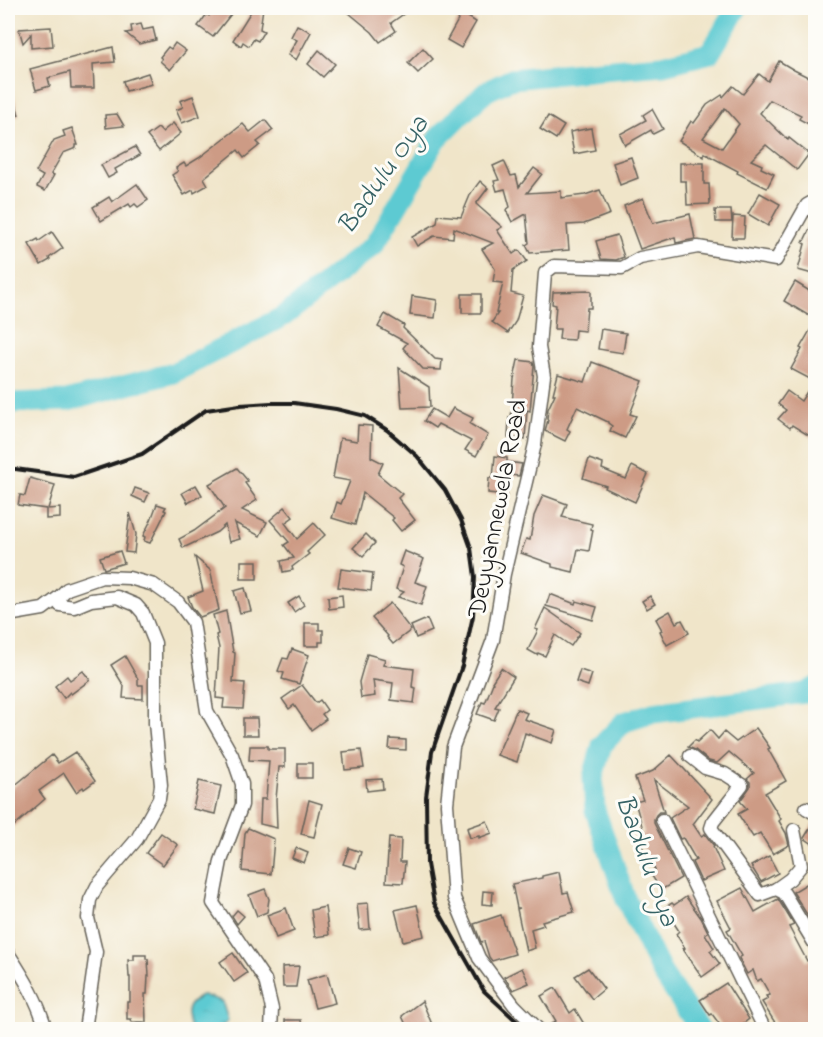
<svg xmlns="http://www.w3.org/2000/svg" width="823" height="1037" viewBox="0 0 823 1037" font-family="'Indie Flower',sans-serif">
<style>
.water{fill:url(#water-ripples);stroke:#3c7377;stroke-width:1.5}
.lines{fill:none;stroke-linecap:round;stroke-linejoin:round}
.river{stroke:#5dcad2;stroke-width:21}
.building{fill:#cd9b85;fill-rule:evenodd}
.minor-casing{stroke:#666259;stroke-width:15}
.minor{stroke:#fff;stroke-width:12}
.rail{stroke:#1c1c1c;stroke-width:4}
.labels{text-anchor:middle;stroke-width:6;stroke-linejoin:round;paint-order:stroke}
.street-label{font-size:26px;fill:#1c1c1c;stroke:#fdfcf7}
.water-label{font-size:27px;font-style:italic;fill:#366265;stroke:#fdfcf7}
</style>
<defs>
<pattern id="water-ripples" width="26" height="14" patternUnits="userSpaceOnUse" patternTransform="scale(1.5)"><rect width="26" height="14" fill="#5dcad2"/><path d="M2 4q2-2 4 0t4 0M15 11q2-2 4 0t4 0" fill="none" stroke="#50adb4"/></pattern>
</defs>
<rect width="100%" height="100%" fill="#fdfcf7"/>
<filter id="ink" filterUnits="userSpaceOnUse"><feTurbulence type="fractalNoise" baseFrequency=".0167" numOctaves="2"/><feDisplacementMap in="SourceGraphic" scale="12" xChannelSelector="R" yChannelSelector="G"/><feConvolveMatrix kernelMatrix="1 2 1 2 8 2 1 2 1" color-interpolation-filters="sRGB"/></filter>
<filter id="wash" filterUnits="userSpaceOnUse"><feTurbulence type="fractalNoise" baseFrequency=".008" numOctaves="4" result="noise"/><feDisplacementMap in="SourceGraphic" scale="24" xChannelSelector="R" yChannelSelector="G"/><feGaussianBlur stdDeviation="1.35" result="paint"/><feColorMatrix in="noise" values="0 0 0 0 0 0 0 0 0 0 0 0 0 0 0 0 0 1.4 0 .05"/><feComposite in="paint" operator="in"/></filter>
<g filter="url(#wash)">
<rect width="100%" height="100%" fill="#f0e5c9"/>
<!-- water -->
<path class="water" d="M202,995L222,1001L228,1020L220,1029L191,1030L190,1028C184,1010 186,1005 202,995Z"/>
<g class="lines">
<!-- river -->
<g class="river">
<path d="M8,403L67,401L173,373L284,316L374,245L437,139L469,107L487,91L512,79L589,71L663,65L710,53L737,8"/>
<path d="M700,1030L661,971L626,900L595,810L593,777L602,745L624,722L653,713L805,693L816,687"/>
</g>
</g>
<g id="blocks">
<!-- building -->
<g class="building">
<path d="M216,8H224L231,14L213,37L198,26L207,14L209,16Z"/>
<path d="M253,8H263L260,29L264,31L258,41L254,39L249,46L243,42L241,46L233,40Z"/>
<path d="M353,8H412L391,23L396,31L380,42L372,32L349,13Z"/>
<path d="M462,13L476,22L461,48L447,40Z"/>
<path d="M141,24L143,30L153,28L156,40L139,44L126,33L132,32L131,26Z"/>
<path d="M297,25L311,32L296,60L288,55L297,40L291,37Z"/>
<path d="M51,27L53,46L31,48V34L23,43L19,29Z"/>
<path d="M175,43L186,51L170,70L160,61L162,59L160,57L168,47L171,49Z"/>
<path d="M113,47L115,62L93,64L94,88H71L70,72L48,78L50,86L36,90L30,69Z"/>
<path d="M423,48L433,59L418,73L408,63Z"/>
<path d="M319,50L335,64L323,77L308,64Z"/>
<path d="M779,61L794,70L816,81V128L799,119L801,115L770,100L760,113L788,140L789,138L809,154L797,170L766,145L751,160L762,165L761,168L774,174L767,188L737,173L738,171L704,153V157L679,141L691,121L694,123L707,105L722,95L723,97L733,86L743,94L759,74L768,81ZM725,108L739,124L722,148L703,138Z"/>
<path d="M148,73L152,84L126,91L123,81Z"/>
<path d="M8,83H10L19,115L8,119Z"/>
<path d="M193,96L200,116L182,123L176,110L183,107L180,101Z"/>
<path d="M652,109L663,129L653,134L651,130L625,145L620,134L646,120L643,115Z"/>
<path d="M117,114L124,126L106,128L105,115Z"/>
<path d="M548,116L564,126L556,139L540,129Z"/>
<path d="M265,120L273,130L257,142L260,145L244,158L238,150L204,178L208,185L194,193L193,190L184,195L172,175L178,171L176,168L184,163L186,166L199,158L243,124L250,132Z"/>
<path d="M173,123L181,133L159,151L147,136L158,128L162,132Z"/>
<path d="M72,128L78,145H76V148L63,153L51,174L54,175L45,191L37,187L43,176L36,172L54,140L65,136L63,131Z"/>
<path d="M591,128L595,150L574,154L570,132Z"/>
<path d="M135,147L140,155L115,169L117,173L108,178L101,165Z"/>
<path d="M631,157L638,178L620,185L613,163Z"/>
<path d="M504,161L511,176L516,175L519,187L534,168L542,174L527,193L561,191V198L585,195L600,190L610,214L584,224L567,225L569,250L530,253L526,245L529,243L526,214L512,222L506,210L510,207L505,189L497,191L494,181L499,180L493,166Z"/>
<path d="M680,163H704V184H709L710,204L687,205L686,181H680Z"/>
<path d="M480,181L488,188L476,204L502,227L497,230L513,254L519,250L527,261L513,270L511,293L523,296L516,321L508,333L492,322L498,313H496L503,283L493,282L495,269L482,249L493,243L454,228L453,238L434,236L417,246L412,237L437,223L438,215L461,217L471,193Z"/>
<path d="M137,184L148,200L138,207L135,204L131,207L129,204L101,221L93,207L109,197L112,202Z"/>
<path d="M760,193L780,204L768,226L748,214Z"/>
<path d="M643,198L653,223L690,214L695,239L676,243L675,237L640,249L624,206Z"/>
<path d="M715,210H731L732,222H716Z"/>
<path d="M733,216L745,217L744,238H732Z"/>
<path d="M816,216V275L798,270L805,244L803,243Z"/>
<path d="M52,232L63,248L49,258L50,260L41,265L29,244L38,239L39,241Z"/>
<path d="M617,235L624,257L616,260L601,259L596,241Z"/>
<path d="M795,282L816,295V320L784,301Z"/>
<path d="M591,291V308H587L585,331L575,330L574,340L559,339L560,329H554L556,305L552,304L553,292Z"/>
<rect x="462" y="294" width="19" height="19"/>
<path d="M412,296L437,300L435,318L410,315Z"/>
<path d="M385,314L404,325L403,328L435,359L442,360L441,370L423,369L403,348L407,343L378,327Z"/>
<path d="M816,320V440L792,425L790,428L778,419L786,410L778,404L787,391L801,401L814,381L791,369L802,349L800,348Z"/>
<path d="M601,329L626,333L623,353L598,349Z"/>
<path d="M518,360L533,362L534,366L530,411L527,410L525,439L508,438L509,418L511,419L514,379Z"/>
<path d="M592,362L643,381L630,414L636,416L625,438L610,431L612,426L608,423V422L577,407L567,429L570,431L565,441L545,431L548,420L547,419L548,409L555,394H553L558,374L585,382Z"/>
<path d="M399,368L429,387L430,407L402,408Z"/>
<path d="M453,408L473,418L470,424L488,435L476,456L465,450L471,441L438,424L435,428L424,421L432,409L447,418Z"/>
<path d="M358,425L372,426L371,457L383,463L378,474L402,494L398,498L415,520L401,531L392,520L394,518L363,493L355,525L332,518L337,502L341,504L350,481L333,478L340,438L357,441Z"/>
<path d="M495,456L507,458V462L522,464L519,476L509,475L507,495L488,493L489,478H493Z"/>
<path d="M589,459L603,464L602,469L626,479L632,466L648,474L635,502L605,488L606,486L583,478Z"/>
<path d="M237,468L248,481L245,483L257,500L242,510L267,522L260,536L235,523L240,539L229,542L225,525L217,532L183,548L179,539L194,531L225,508L209,484Z"/>
<path d="M30,478L55,485L48,509L60,508V518L46,519V509L18,505L20,495L25,496Z"/>
<path d="M196,485L202,495L188,503L182,493Z"/>
<path d="M135,488L149,493L145,502L132,496Z"/>
<path d="M543,495L567,504L562,517L592,524L591,529L593,530L589,551L578,549L573,572L552,567V564L521,553L526,539L530,540L534,516Z"/>
<path d="M157,504L166,507L164,510L166,511L150,543L144,541L145,537L143,536L151,520Z"/>
<path d="M285,507L293,517L285,523L297,539L314,523L325,535L307,552L309,554L292,567L293,570L283,572L281,561L294,558L284,545L289,542L270,520Z"/>
<path d="M130,513L136,534L134,553L125,552Z"/>
<path d="M366,534L375,543L363,556L353,548Z"/>
<path d="M120,551L124,563L104,569L100,557Z"/>
<path d="M404,551L424,559L415,582L427,586L421,605L398,597L404,592L396,589L403,567L399,565Z"/>
<path d="M195,557L210,570L219,610L200,617L192,607L188,597L203,591Z"/>
<rect x="241" y="561" width="16" height="18"/>
<path d="M341,569L373,573L371,591L338,587Z"/>
<path d="M245,588L251,611L240,613L234,591Z"/>
<path d="M550,594L575,604L576,601L597,607L593,620L546,606Z"/>
<path d="M342,595L343,607L329,609L328,597Z"/>
<path d="M299,596L304,605L294,612L288,603Z"/>
<path d="M650,596L655,604L647,609L642,601Z"/>
<path d="M390,603L411,630L393,644L387,637L388,636L372,618Z"/>
<path d="M545,608L580,633L571,646L555,635L545,656L538,653L537,655L528,650L538,630L535,629Z"/>
<path d="M226,611L233,652L235,653L233,682L245,683L243,709L223,708L224,699L216,698L219,648L216,635L218,634L213,615Z"/>
<path d="M670,611L676,623L682,620L689,633L667,645L660,631L662,630L656,619Z"/>
<path d="M427,619L432,631L416,638L411,626Z"/>
<path d="M305,623H319V630H323V642H319V646H305Z"/>
<path d="M292,649L309,655L299,684L282,679L284,673L278,671L283,658L288,659Z"/>
<path d="M367,654L385,659L383,665L414,669L412,687L416,688L414,703L391,700L393,683L373,680L375,696L361,698L359,682Z"/>
<path d="M125,656L138,679V685H143V699L123,698L124,686L111,665Z"/>
<path d="M501,668L514,677L495,707L499,708L494,720L477,714L482,702L485,703L493,683L492,682Z"/>
<path d="M580,670L592,674L588,686L576,682Z"/>
<path d="M83,671L90,680L71,694L70,692L64,698L55,686L67,676L70,680Z"/>
<path d="M302,685L316,703L320,700L327,710L322,714L326,719L311,730L294,705L289,709L282,699Z"/>
<path d="M517,709L527,713L524,719L556,730L552,743L525,733L517,762L497,755Z"/>
<path d="M243,718H257L258,735H243Z"/>
<path d="M756,728L770,748L768,749L786,781L765,793L781,819L779,821L786,833L789,845L773,854L760,833L753,837L738,814L747,809L740,801L750,787V782L747,779L754,773L729,752L717,763L709,761L695,750L688,747L695,740L697,742L710,730L718,739L724,732L736,742Z"/>
<path d="M390,739L406,740V750L389,749Z"/>
<path d="M250,746H268V749H285V767H279L276,799L277,828L260,824L261,799H266L269,761L249,760Z"/>
<path d="M361,750L364,768L345,770L343,752Z"/>
<path d="M75,752L95,781L84,789L83,787L76,792L64,773L39,791L45,799L8,831V791L52,755L58,763Z"/>
<path d="M671,755L712,799L693,824L701,836L705,834L714,846L713,847L724,871L701,881L692,862L696,860L683,838L680,839L670,818L688,806L654,780L664,812H659L656,815L654,819V823L681,878L661,890L650,873L655,870L637,837L644,833L635,802L643,800L635,778L653,771Z"/>
<rect x="298" y="763" width="14" height="15"/>
<path d="M382,779L383,789L367,791L366,780Z"/>
<path d="M199,781L221,786L215,814L193,809Z"/>
<path d="M309,800L322,804L314,837L301,834Z"/>
<path d="M487,821L492,833L479,838V836L470,838L467,828Z"/>
<path d="M814,822H816V846L804,838Z"/>
<path d="M248,828L274,839L271,874L242,871L245,833Z"/>
<path d="M161,833L178,845L163,865L146,853Z"/>
<path d="M389,838L401,839L400,862H405L403,883L386,882Z"/>
<path d="M296,848L308,853L304,863L292,858Z"/>
<path d="M349,848L361,852L356,868L343,864Z"/>
<path d="M769,856L778,873L761,882L751,866Z"/>
<path d="M559,872L563,893L568,892L574,912L542,921L544,925L531,929L535,948L526,951L517,909L520,908H517L512,884L542,878V876Z"/>
<path d="M808,883L816,896V929L793,892Z"/>
<path d="M742,888L755,912L778,899L794,925L789,927L807,961L816,955V1029H779L762,1002L768,999L766,996L770,995L761,979L757,981L753,970L747,974L739,958L742,956L727,930L731,928L717,901Z"/>
<path d="M265,889L269,899L267,912L257,916L249,895Z"/>
<path d="M483,891L493,892L492,905L482,904Z"/>
<path d="M686,897L701,918L708,932L705,934L714,948L710,951L720,964L702,977L683,949L685,948L676,934L679,931L664,908L672,903L674,905Z"/>
<path d="M368,903L370,929L360,930L357,904Z"/>
<path d="M417,905L424,936L403,941L395,910Z"/>
<path d="M325,907L329,935L315,937L311,910Z"/>
<path d="M286,908L294,931L276,938L267,915Z"/>
<path d="M237,910L244,916L237,924L232,916Z"/>
<path d="M501,915L515,954L492,961L489,957L484,941L481,942L474,924Z"/>
<path d="M233,953L247,973L234,982L220,962Z"/>
<path d="M134,955H146V959H148L149,976H148L147,994H145L146,1022H132L131,1019H127V1002H130V977H129L128,960H134Z"/>
<path d="M299,966L296,987H283L282,967Z"/>
<path d="M522,968L529,983L513,990L504,977Z"/>
<path d="M588,968L604,989L592,999L575,976Z"/>
<path d="M327,974L335,1003L315,1008L307,980Z"/>
<path d="M726,983L749,1019L744,1023L748,1029H723L712,1014L710,1015L700,1000Z"/>
<path d="M555,988L570,1013L575,1009L587,1029H547L546,1027L556,1021L541,996Z"/>
<path d="M422,1001L434,1029H408L402,1016Z"/>
<path d="M285,1020H301L302,1029H285Z"/>
</g>
</g>
</g>
<g filter="url(#ink)">
<use href="#blocks" fill-opacity="0" stroke="#666259" stroke-width="1.5"/>
<g class="lines">
<defs>
<g id="minor">
<path d="M8,615L43,609L59,597"/>
<path d="M690,756L705,768L725,774L742,785L713,822L711,828L760,895L776,889L784,893L816,946"/>
<path d="M806,808L816,814"/>
<path d="M662,820L765,1030"/>
<path d="M776,889L790,879L801,866L794,830"/>
<path d="M8,953C23,976 39,1002 46,1030"/>
<path d="M85,1030L96,952L88,918L90,900L97,886L137,839L159,799L161,785L155,723V643L143,613L136,605L117,597L91,600L74,607L60,605L59,597L67,589L102,577L129,578L154,585L178,602L193,622L207,711L232,755L242,784V805L221,861L213,903L265,980L272,1009L271,1030"/>
<path d="M539,1030L514,1005L479,958L454,898L447,804L453,747L493,640L504,574L535,444L544,376L539,347L545,273L554,266L622,268L640,258L698,247L776,260L807,205L816,200"/>
</g>
</defs>
<!-- minor casing -->
<use href="#minor" class="minor-casing"/>
<!-- minor -->
<use href="#minor" class="minor"/>
<!-- rail -->
<path class="rail" d="M8,468L74,477L142,454L206,410L240,405L271,403H294L336,409L365,416L387,430L417,456L445,490L461,520L471,548L475,577L473,616L462,666L432,752L426,797L427,864L434,903L484,991L526,1030"/>
</g>
</g>
<g class="labels">
<!-- street labels -->
<g class="street-label">
<text transform="translate(496 508) rotate(-79)" y="9">Deyyannewela Road</text>
</g>
<!-- water labels -->
<g class="water-label">
<text transform="translate(382 174) rotate(-55)" y="9">Badulu Oya</text>
<text transform="translate(648 860) rotate(70)" y="9">Badulu Oya</text>
</g>
</g>
<!-- margin -->
<rect width="823" height="1037" fill="none" stroke="#fdfcf7" stroke-width="30"/>
</svg>
